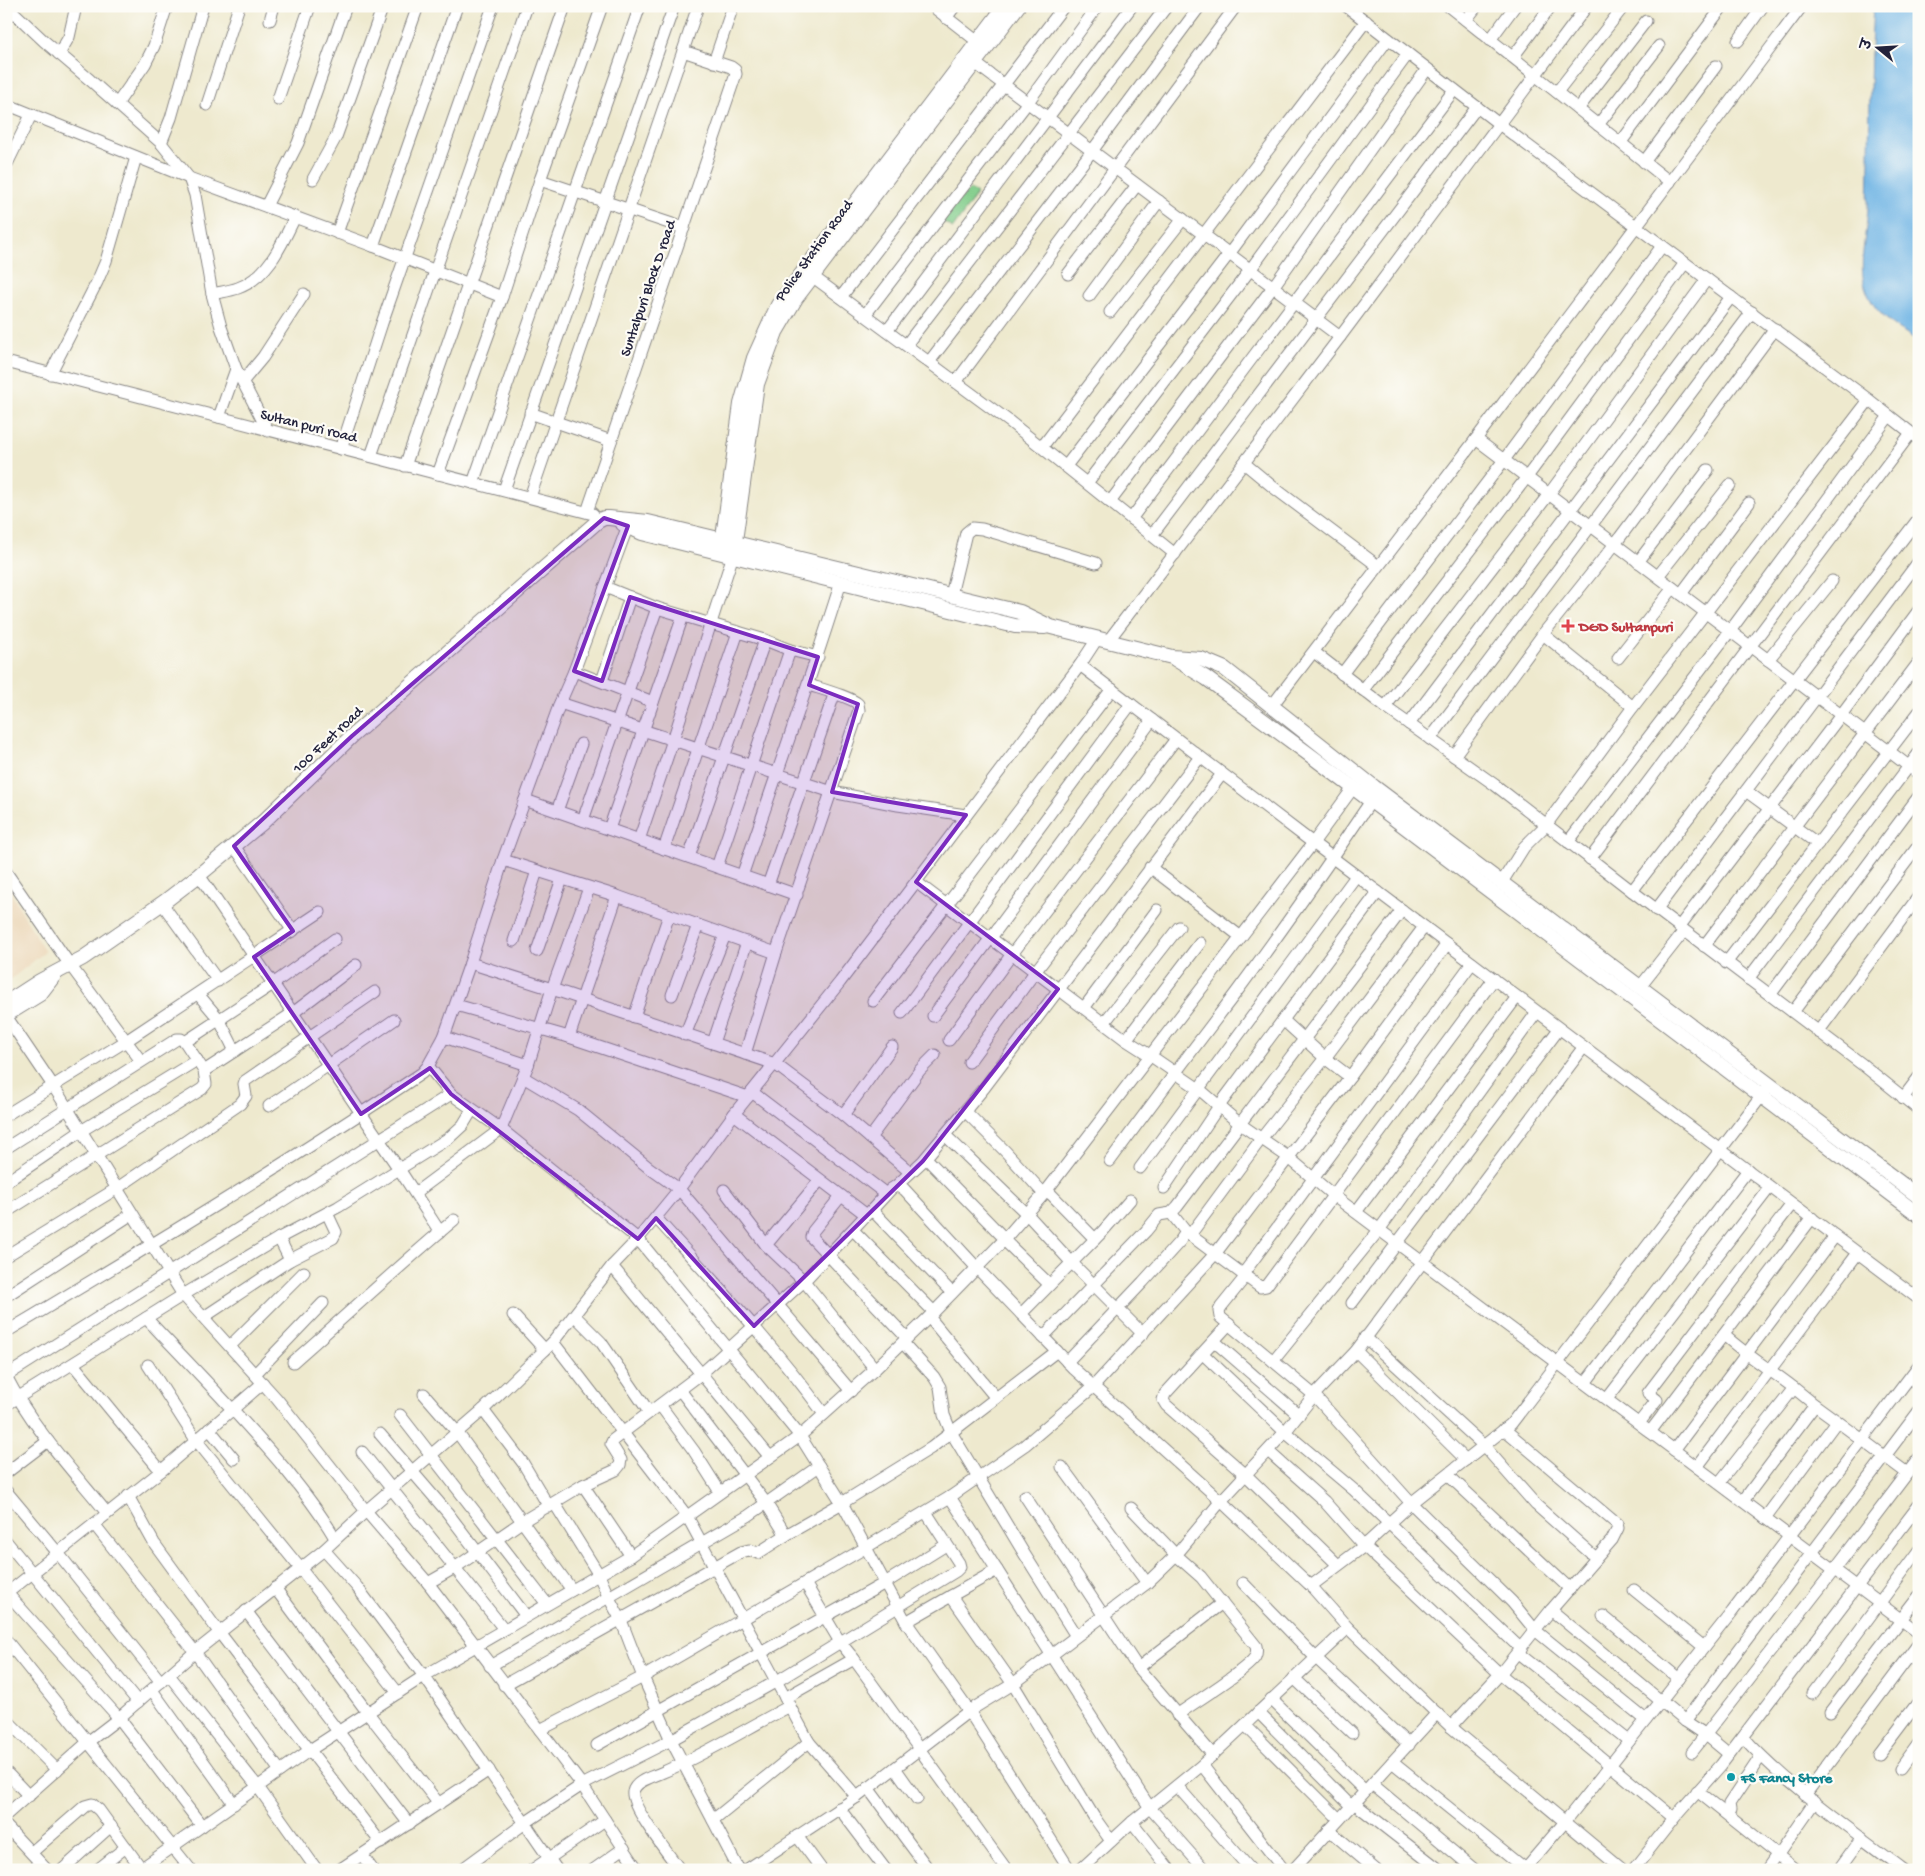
<svg xmlns="http://www.w3.org/2000/svg" width="1925" height="1876" viewBox="0 0 1925 1876" font-family="'Gochi Hand','Playpen Sans Deva',sans-serif">
<style>
.built{fill:#ecd8ba}
.green{fill:#82cd8b;stroke:#527863}
.water{fill:#6db3e4;stroke:#486a90}
.lines{fill:none;stroke-linecap:round;stroke-linejoin:round}
.minor-casing{stroke:#888684;stroke-width:13}
.tertiary-casing{stroke:#888684;stroke-width:16}
.minor{stroke:#fff;stroke-width:11}
.tertiary{stroke:#fff;stroke-width:14}
.marked{fill:#7b2cbf;fill-opacity:0.2;stroke:#7b2cbf;stroke-width:4;stroke-linejoin:round}
.health-dot{fill:#e0444e;stroke:#fdfcf7;stroke-width:2}
.culture-dot{fill:#0f9aa8;stroke:#fdfcf7;stroke-width:2}
.labels{text-anchor:middle;stroke-width:4.5;stroke-linejoin:round;paint-order:stroke}
.street-label{font-size:15px;fill:#22223b;stroke:#fdfcf7}
.health-label{font-size:15px;font-weight:bold;fill:#be3a42;stroke:#fdfcf7;text-anchor:start}
.culture-label{font-size:15px;font-weight:bold;fill:#0d838f;stroke:#fdfcf7;text-anchor:start}
</style>
<rect width="100%" height="100%" fill="#fdfcf7"/>
<filter id="ink" filterUnits="userSpaceOnUse"><feTurbulence type="fractalNoise" baseFrequency=".02" numOctaves="2"/><feDisplacementMap in="SourceGraphic" scale="10" xChannelSelector="R" yChannelSelector="G"/><feConvolveMatrix kernelMatrix="1 2 1 2 8 2 1 2 1" color-interpolation-filters="sRGB"/></filter>
<filter id="wash" filterUnits="userSpaceOnUse"><feTurbulence type="fractalNoise" baseFrequency=".0096" numOctaves="4" result="noise"/><feDisplacementMap in="SourceGraphic" scale="20" xChannelSelector="R" yChannelSelector="G"/><feGaussianBlur stdDeviation="1.12" result="paint"/><feColorMatrix in="noise" values="0 0 0 0 0 0 0 0 0 0 0 0 0 0 0 0 0 1.4 0 .05"/><feComposite in="paint" operator="in"/></filter>
<g filter="url(#wash)">
<rect width="100%" height="100%" fill="#eee9ce"/>
<!-- built -->
<path class="built" d="M6,884L45,952L6,983Z"/>
<!-- green -->
<path class="green" d="M970,189L977,194L953,228L938,219Z"/>
<!-- water -->
<path class="water" d="M1873,6H1919V342C1895,325 1874,316 1865,286C1858,264 1867,231 1868,207C1870,140 1869,73 1873,6Z"/>
</g>
<g filter="url(#ink)">
<g class="lines">
<defs>
<g id="minor">
<path d="M7,6L44,41L90,80L161,143L189,178L195,195L212,294L221,327L236,369L268,431"/>
<path d="M932,6L978,42"/>
<path d="M1346,6L1499,124L1869,400L1919,439"/>
<path d="M1448,6L1670,182"/>
<path d="M946,18L955,6"/>
<path d="M270,20L274,6"/>
<path d="M1466,20L1477,6"/>
<path d="M1490,40L1515,6"/>
<path d="M1738,41L1763,6"/>
<path d="M683,51L698,6"/>
<path d="M59,54L69,37L76,6"/>
<path d="M1513,57L1551,6"/>
<path d="M714,62L733,6"/>
<path d="M975,63L1340,337"/>
<path d="M1557,92L1624,6"/>
<path d="M278,99L310,6"/>
<path d="M6,104L189,178L373,246L502,297"/>
<path d="M117,104L145,64L154,46L167,6"/>
<path d="M207,105L239,6"/>
<path d="M1578,109L1646,21"/>
<path d="M1598,125L1659,46"/>
<path d="M1621,142L1723,6"/>
<path d="M161,143L171,118L203,6"/>
<path d="M1644,162L1716,66"/>
<path d="M6,166L31,115"/>
<path d="M313,179L336,137L383,6"/>
<path d="M540,180L684,228"/>
<path d="M266,206L298,143L346,6"/>
<path d="M337,233L418,6"/>
<path d="M373,246L457,6"/>
<path d="M1068,274L1137,185"/>
<path d="M812,276L1010,422L1175,554"/>
<path d="M212,294C220,292 230,291 238,288C268,277 282,244 295,217"/>
<path d="M1089,296L1159,201"/>
<path d="M841,297L1064,6"/>
<path d="M1110,312L1183,219"/>
<path d="M865,315L1028,102L1098,6"/>
<path d="M887,331L1132,6"/>
<path d="M906,345L1167,6"/>
<path d="M6,362L593,514"/>
<path d="M929,362L1092,151L1200,6"/>
<path d="M50,374L97,282L106,261L136,157"/>
<path d="M243,381L263,357L304,294"/>
<path d="M956,382L1236,6"/>
<path d="M530,413L611,441"/>
<path d="M219,417L236,369"/>
<path d="M1476,439L1919,774"/>
<path d="M1042,447L1366,21"/>
<path d="M341,449L382,323L493,6"/>
<path d="M371,456L527,6"/>
<path d="M1244,463L1273,487L1378,566"/>
<path d="M405,466L565,6"/>
<path d="M1066,466L1229,254L1388,39"/>
<path d="M438,474L502,297L540,180L602,6"/>
<path d="M473,483L640,6"/>
<path d="M1087,483L1250,270L1408,54"/>
<path d="M504,490L674,6"/>
<path d="M530,497L683,51L731,67L735,70L736,74L587,512"/>
<path d="M1110,502L1273,287L1427,69"/>
<path d="M1131,519L1454,90"/>
<path d="M1152,535L1477,107"/>
<path d="M1638,562L1708,470"/>
<path d="M1658,576L1730,485"/>
<path d="M605,587L657,608L765,640L790,650L818,657"/>
<path d="M1681,594L1749,503"/>
<path d="M951,595L966,533L972,528L982,529L1096,563"/>
<path d="M1543,634L1633,707"/>
<path d="M1108,641L1340,337L1587,6"/>
<path d="M1314,652L1385,707L1495,785L1632,891L1863,1065L1919,1110"/>
<path d="M1618,658L1673,588"/>
<path d="M1768,660L1832,581"/>
<path d="M1080,665L1313,843L1919,1299"/>
<path d="M574,671L653,702"/>
<path d="M1342,674L1504,460L1662,246"/>
<path d="M602,681L630,597"/>
<path d="M1363,690L1527,477L1685,263"/>
<path d="M560,703L832,792L898,805L966,815"/>
<path d="M1271,707L1476,439L1802,6"/>
<path d="M1385,707L1549,494L1707,279"/>
<path d="M1409,724L1731,297"/>
<path d="M1430,739L1752,312"/>
<path d="M1454,756L1543,634L1615,544L1775,329"/>
<path d="M1746,791L1818,844"/>
<path d="M525,800L797,895"/>
<path d="M557,811L581,744"/>
<path d="M583,820L657,608"/>
<path d="M609,829L683,616"/>
<path d="M639,840L673,740L733,555"/>
<path d="M1568,842L1730,631L1889,416"/>
<path d="M234,846L293,931"/>
<path d="M664,849L738,632"/>
<path d="M689,857L765,640"/>
<path d="M1590,859L1911,433"/>
<path d="M503,860L617,896L776,953"/>
<path d="M717,867L790,650"/>
<path d="M1150,867L1241,937"/>
<path d="M6,872L70,965L141,1061"/>
<path d="M199,875L399,1169L440,1232"/>
<path d="M742,876C775,778 810,681 841,582"/>
<path d="M916,882L1126,1040L1151,1056L1199,1089L1240,1124L1288,1157L1334,1196L1919,1633"/>
<path d="M1502,882L1524,847L1546,825L1633,707L1869,400"/>
<path d="M768,885L834,695"/>
<path d="M1632,891L1919,518"/>
<path d="M164,902L166,909L218,981"/>
<path d="M1656,910L1919,561"/>
<path d="M1679,927L1841,715L1919,610"/>
<path d="M514,941L537,871"/>
<path d="M1704,946L1919,662"/>
<path d="M537,951L562,879"/>
<path d="M470,963L552,989L775,1064L843,1115L910,1172"/>
<path d="M1726,963L1919,712"/>
<path d="M1748,979L1919,753"/>
<path d="M1640,987L1684,931"/>
<path d="M198,994L219,1019L235,1051"/>
<path d="M672,995L698,925"/>
<path d="M1770,995L1919,796"/>
<path d="M873,1001L1112,689"/>
<path d="M456,1005L569,1037L748,1097"/>
<path d="M1084,1008L1157,910"/>
<path d="M1793,1012L1919,845"/>
<path d="M902,1013L1131,704"/>
<path d="M6,1016L54,1087L183,1295L277,1399L366,1511L428,1583L582,1785L638,1870"/>
<path d="M933,1016L1152,720"/>
<path d="M634,1017L669,915"/>
<path d="M1283,1020L1325,1058L1350,1077"/>
<path d="M1104,1023L1179,927"/>
<path d="M1818,1032L1919,896"/>
<path d="M685,1035L725,935"/>
<path d="M444,1037L528,1065"/>
<path d="M569,1037L617,896"/>
<path d="M949,1040L1012,954L1176,739"/>
<path d="M1126,1040L1200,943"/>
<path d="M185,1042L273,984L335,939"/>
<path d="M713,1043L747,942"/>
<path d="M745,1054L776,953L859,710L858,704C851,697 821,689 809,685"/>
<path d="M969,1062L1035,972L1200,757"/>
<path d="M428,1066L451,1094L501,1129L638,1239L800,1436L842,1503L906,1622L951,1596L1013,1684L1094,1817L1111,1841"/>
<path d="M204,1071L293,1013L356,965"/>
<path d="M523,1077L578,1110L648,1167L679,1189L851,1391"/>
<path d="M752,1092L886,1194"/>
<path d="M1903,1098L1919,1077"/>
<path d="M269,1106L394,1020"/>
<path d="M965,1111L1006,1152L1044,1194"/>
<path d="M734,1114L864,1213H869L891,1189L896,1186L923,1161L984,1088L1222,774"/>
<path d="M6,1115L126,1041L320,912"/>
<path d="M843,1115L892,1047"/>
<path d="M945,1135L1027,1214L1072,1263L1143,1334"/>
<path d="M870,1138L920,1070L935,1055"/>
<path d="M6,1148L177,1039H181L185,1042L204,1071L206,1084L202,1089L6,1212"/>
<path d="M926,1158L1005,1239"/>
<path d="M1110,1161C1151,1105 1193,1049 1235,994C1282,931 1327,866 1371,801"/>
<path d="M1140,1168L1356,876"/>
<path d="M6,1182L81,1131L197,1060"/>
<path d="M896,1186L904,1189L977,1268L1074,1369L1221,1501L1311,1586L1348,1628L1451,1727L1623,1870"/>
<path d="M1164,1188L1219,1106L1378,892"/>
<path d="M724,1190L766,1245L804,1281L875,1369"/>
<path d="M1047,1190L1095,1239"/>
<path d="M415,1193L501,1129L528,1065L552,989L589,888"/>
<path d="M841,1196L813,1231L811,1237L907,1338"/>
<path d="M872,1210L952,1293"/>
<path d="M1356,1212L1517,997"/>
<path d="M1171,1213L1186,1232"/>
<path d="M656,1218C714,1282 773,1344 824,1414"/>
<path d="M853,1230L934,1312"/>
<path d="M1190,1235L1260,1287L1266,1286L1494,979"/>
<path d="M279,1238L290,1260"/>
<path d="M1004,1240L1049,1284"/>
<path d="M766,1245L820,1180"/>
<path d="M6,1256L116,1189L240,1104L246,1096L244,1084L245,1081L375,992"/>
<path d="M612,1266L770,1457"/>
<path d="M1243,1274L1472,963"/>
<path d="M1246,1276L1221,1307L1219,1311L1220,1317L1314,1395L1411,1503L1512,1602L1535,1630L1646,1720"/>
<path d="M6,1296L132,1214"/>
<path d="M1352,1303L1559,1029"/>
<path d="M1021,1314L1103,1231L1130,1200"/>
<path d="M513,1315L545,1350"/>
<path d="M575,1316L601,1342L649,1412"/>
<path d="M204,1317L290,1260L333,1238L336,1232L327,1213"/>
<path d="M929,1317L996,1398"/>
<path d="M146,1318C193,1368 242,1417 286,1470C304,1492 321,1514 335,1538"/>
<path d="M1229,1324L1165,1394L1163,1400L1166,1405L1246,1475L1338,1565"/>
<path d="M6,1332C147,1248 286,1164 422,1073L428,1066L444,1037L470,963L503,860L560,703L574,671L630,520"/>
<path d="M1043,1337L1146,1231L1159,1215L1171,1213L1177,1207L1402,910"/>
<path d="M1365,1337L1484,1446L1536,1505L1596,1558"/>
<path d="M1214,1341L1299,1415"/>
<path d="M553,1342L687,1516L809,1742L857,1797"/>
<path d="M903,1343L934,1377L940,1387L944,1415L951,1432L1025,1555L1076,1636"/>
<path d="M230,1346L304,1272"/>
<path d="M1356,1351L1466,1460"/>
<path d="M1203,1354L1285,1432L1354,1490L1521,1649"/>
<path d="M1273,1361L1379,1230L1537,1012"/>
<path d="M293,1362C347,1315 399,1266 454,1220"/>
<path d="M1067,1362L1143,1282L1180,1241L1186,1232L1190,1235L1261,1139L1325,1058L1424,927"/>
<path d="M73,1364L161,1471"/>
<path d="M148,1365L196,1440L300,1568L398,1693"/>
<path d="M255,1374L323,1303"/>
<path d="M6,1376L451,1094"/>
<path d="M6,1376C32,1427 71,1469 107,1513"/>
<path d="M1585,1383L1748,1170"/>
<path d="M680,1390L766,1503L786,1535"/>
<path d="M424,1394L457,1432L572,1590"/>
<path d="M1607,1399L1770,1187"/>
<path d="M6,1405L183,1295L279,1238L338,1207L399,1169L449,1138L463,1125L472,1110"/>
<path d="M660,1405L694,1451L720,1492"/>
<path d="M483,1410L523,1463L549,1507"/>
<path d="M400,1415L547,1604"/>
<path d="M1837,1421L1907,1473"/>
<path d="M1639,1423L1657,1400L1648,1393L1792,1204"/>
<path d="M209,1429L234,1459"/>
<path d="M1650,1432L1812,1218"/>
<path d="M380,1434L447,1512L526,1616"/>
<path d="M1674,1450L1835,1236"/>
<path d="M1268,1451L1324,1501L1364,1546L1500,1674L1674,1818"/>
<path d="M362,1452L504,1629"/>
<path d="M1062,1467L1147,1583"/>
<path d="M1697,1467L1858,1253"/>
<path d="M6,1473L48,1441"/>
<path d="M1448,1475L1570,1589"/>
<path d="M1719,1483L1794,1388C1771,1370 1746,1355 1724,1335"/>
<path d="M583,1485L631,1556"/>
<path d="M6,1491L58,1553L161,1682"/>
<path d="M128,1496L154,1543L219,1632L381,1843"/>
<path d="M1025,1496L1138,1668L1213,1755"/>
<path d="M950,1497L1150,1808L1205,1870"/>
<path d="M1743,1501L1815,1405L1794,1388"/>
<path d="M555,1504L599,1575L608,1596L621,1620L643,1677L671,1740L739,1870"/>
<path d="M1131,1508L1176,1555L1201,1577L1256,1646C1257,1650 1257,1653 1255,1657C1246,1671 1193,1703 1177,1715"/>
<path d="M1765,1518L1837,1421L1815,1405"/>
<path d="M94,1524L195,1652L280,1771"/>
<path d="M6,1541L138,1702"/>
<path d="M324,1550L357,1587L424,1676L557,1870"/>
<path d="M428,1583L456,1567L523,1521L583,1485L616,1470L620,1465L621,1460L611,1444L613,1440L702,1373L804,1281L867,1214"/>
<path d="M805,1583L840,1642L854,1659L1007,1870"/>
<path d="M1243,1583L1316,1658L1409,1745"/>
<path d="M1311,1586L1364,1546L1411,1503L1511,1424L1770,1085"/>
<path d="M275,1588L368,1713L439,1804"/>
<path d="M1634,1590L1704,1647"/>
<path d="M7,1593L119,1718L202,1826"/>
<path d="M6,1594L161,1471L263,1383"/>
<path d="M951,1596L997,1570"/>
<path d="M1551,1610L1685,1721L1706,1735L1729,1754"/>
<path d="M246,1611L409,1824"/>
<path d="M1603,1616L1679,1679"/>
<path d="M906,1622L969,1711L1070,1870"/>
<path d="M6,1640L191,1870"/>
<path d="M1518,1653L1629,1741"/>
<path d="M490,1666L748,1516L819,1466"/>
<path d="M1138,1668L1222,1603"/>
<path d="M169,1675L258,1787L317,1870"/>
<path d="M1294,1678L1352,1733"/>
<path d="M504,1685L741,1552L749,1550L758,1553L786,1535L842,1503L931,1448L1057,1351"/>
<path d="M152,1690L234,1804"/>
<path d="M1813,1693L1919,1550"/>
<path d="M785,1698L854,1659"/>
<path d="M1271,1699L1365,1791"/>
<path d="M1258,1712L1351,1806"/>
<path d="M1830,1712L1919,1596"/>
<path d="M6,1719L57,1770"/>
<path d="M1685,1721L1919,1411"/>
<path d="M1245,1725L1339,1819"/>
<path d="M1451,1727L1500,1674L1551,1610L1612,1540L1618,1528L1617,1524L1504,1429"/>
<path d="M540,1730L643,1677L865,1548L950,1497L1025,1445L1093,1387L1215,1254L1350,1077L1447,944"/>
<path d="M1743,1737C1790,1788 1849,1828 1904,1870"/>
<path d="M597,1745L885,1583L946,1545"/>
<path d="M1692,1752L1834,1570L1919,1458"/>
<path d="M1879,1754L1919,1701"/>
<path d="M1392,1762L1526,1870"/>
<path d="M1202,1765L1284,1870"/>
<path d="M895,1768L917,1799"/>
<path d="M1900,1769L1919,1743"/>
<path d="M6,1772L29,1796"/>
<path d="M1372,1784L1475,1870"/>
<path d="M1177,1786L1251,1870"/>
<path d="M868,1788L929,1870"/>
<path d="M1697,1791L1796,1870"/>
<path d="M1805,1795L1919,1643"/>
<path d="M1354,1803L1440,1870"/>
<path d="M839,1808L886,1870"/>
<path d="M1727,1814L1730,1810L1729,1804L1761,1756"/>
<path d="M6,1815L89,1741L119,1718L195,1652L324,1550L366,1511L483,1410L553,1342L612,1266L638,1239L679,1189L734,1114L840,982L1080,665L1097,639"/>
<path d="M713,1820L809,1742"/>
<path d="M1132,1822L1170,1870"/>
<path d="M6,1826L47,1870"/>
<path d="M1329,1830L1376,1870"/>
<path d="M797,1836L822,1870"/>
<path d="M32,1852L85,1806L92,1804L99,1810L141,1868"/>
<path d="M362,1855L373,1870"/>
<path d="M62,1870L111,1826"/>
<path d="M97,1870L126,1847"/>
<path d="M139,1870L310,1750L424,1676L631,1556L800,1436L875,1369L929,1317L1003,1241L1044,1194L1313,843L1353,788"/>
<path d="M339,1870L489,1770"/>
<path d="M461,1870L525,1823L582,1785L671,1740L777,1681L956,1571L960,1567L959,1563L926,1512"/>
<path d="M532,1870L605,1820"/>
<path d="M593,1870L624,1848"/>
<path d="M680,1870C670,1856 630,1806 633,1792C635,1781 652,1777 661,1773C705,1755 747,1728 790,1706"/>
<path d="M746,1870L857,1797L969,1711L1013,1684L1147,1583L1176,1555L1221,1501L1285,1432L1314,1395L1356,1351L1583,1048"/>
<path d="M1080,1870L1132,1822L1202,1765L1348,1628"/>
<path d="M1293,1870L1437,1713"/>
<path d="M1524,1870L1564,1823L1732,1612L1919,1365"/>
<path d="M1633,1870L1674,1818L1721,1765L1919,1505"/>
<path d="M1767,1870L1815,1801"/>
<path d="M1839,1870L1862,1838"/>
</g>
<g id="tertiary">
<path d="M623,524L642,533L1015,626L1045,627"/>
<path d="M721,552L741,404L754,358L778,305L1005,6"/>
<path d="M733,555L757,384L776,332L796,298L1018,6"/>
<path d="M1175,659L1206,678L1314,758L1919,1215"/>
<path d="M6,1003L40,981L83,958L164,902L199,875L263,822L352,736L598,521L604,518H609L648,522L1020,612L1051,627L1172,657L1201,659L1225,669L1374,787L1919,1197"/>
<path d="M6,1015L40,994L56,973"/>
</g>
</defs>
<!-- minor casing -->
<use href="#minor" class="minor-casing"/>
<!-- tertiary casing -->
<use href="#tertiary" class="tertiary-casing"/>
<!-- minor -->
<use href="#minor" class="minor"/>
<!-- tertiary -->
<use href="#tertiary" class="tertiary"/>
</g>
</g>
<!-- marked area -->
<path class="marked" d="M604,518L628,526L574,671L602,681L630,597L818,657L809,685L858,704L832,792L966,815L916,882L1058,989L923,1161L754,1326L656,1218L638,1239L451,1094L430,1068L361,1114L254,957L293,931L234,846L352,736Z"/>
<!-- markers -->
<path class="health-dot" d="M1565.5 618.5h5v5h5v5h-5v5h-5v-5h-5v-5h5z"/>
<circle class="culture-dot" cx="1731" cy="1777" r="5"/>
<g class="labels">
<!-- street labels -->
<g class="street-label">
<text transform="translate(813 250) rotate(-54)" y="5">Police Station Road</text>
<text transform="translate(647 288) rotate(-71)" y="5">Suntalpuri Block D road</text>
<text transform="translate(309 425) rotate(14)" y="5">Sultan puri road</text>
<text transform="translate(327 739) rotate(-43)" y="5">100 Feet road</text>
</g>
<!-- health labels -->
<g class="health-label">
<text x="1579" y="631">DGD Sultanpuri</text>
</g>
<!-- culture labels -->
<g class="culture-label">
<text x="1741" y="1782">FS Fancy Store</text>
</g>
</g>
<!-- margin -->
<rect width="1925" height="1876" fill="none" stroke="#fdfcf7" stroke-width="25"/>
<!-- north arrow -->
<g transform="translate(1878 48) rotate(288)" stroke="#fdfcf7" stroke-width="4" paint-order="stroke">
<path d="M0-4L9 19L0 12L-9 19Z" fill="#22223b"/>
<text y="-8" font-size="14" font-weight="bold" text-anchor="middle" fill="#22223b">उ</text>
</g>
</svg>
